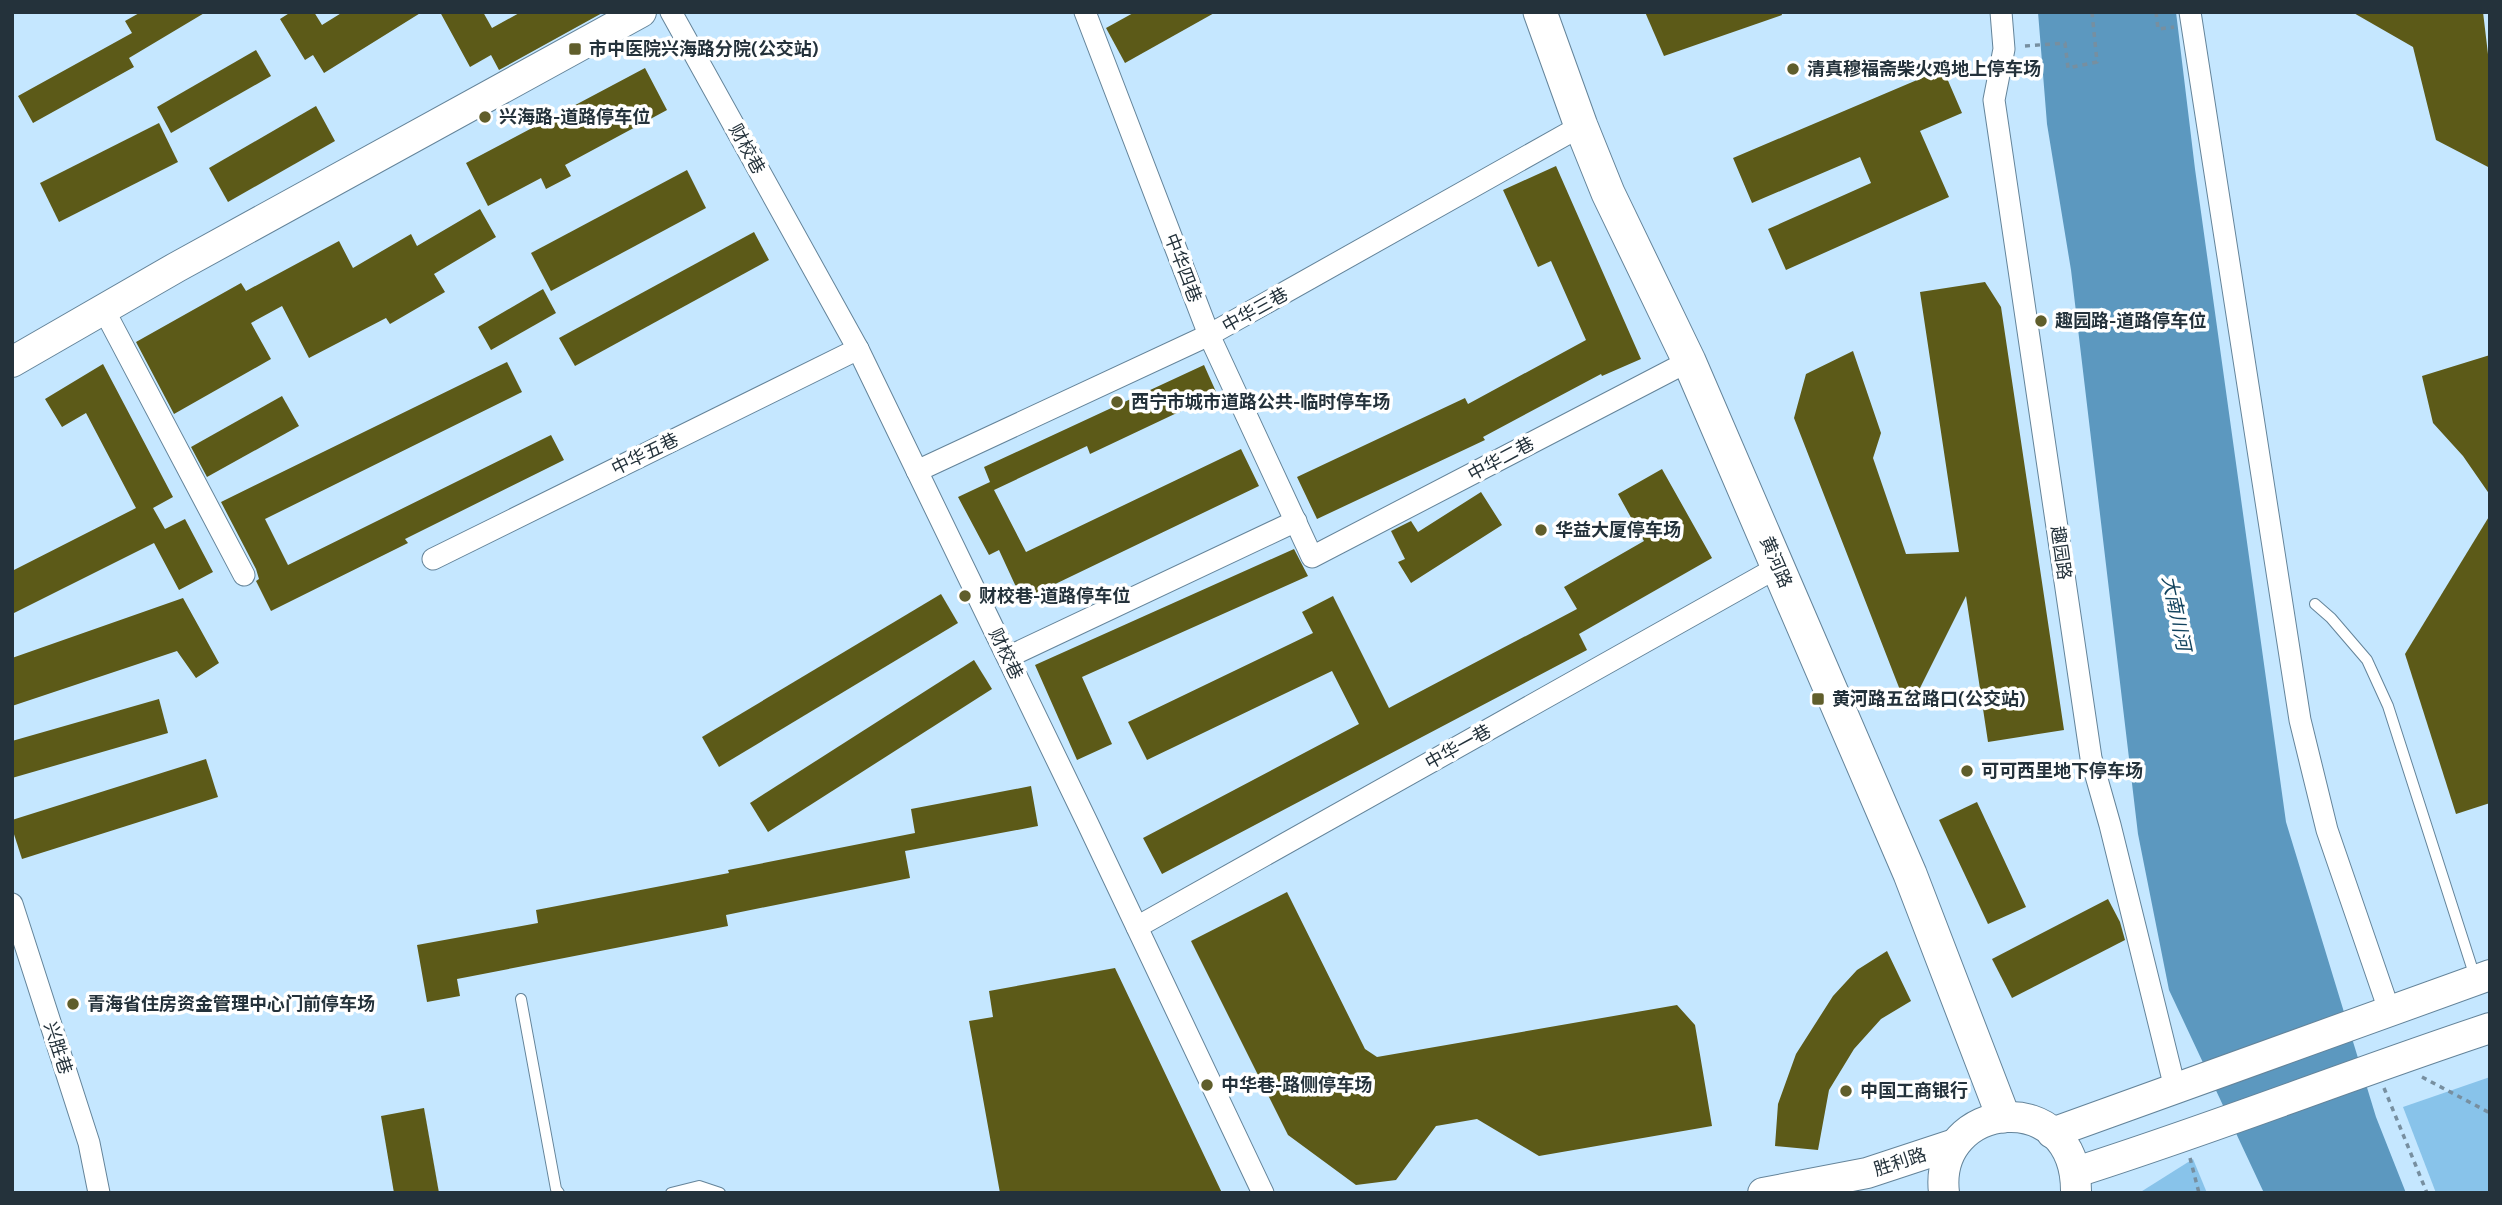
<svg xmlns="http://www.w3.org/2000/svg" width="2502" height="1205" viewBox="0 0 2502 1205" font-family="Figtree,'Noto Sans SC',sans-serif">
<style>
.green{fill:#88c3ea}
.water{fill:#5c98bf}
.building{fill:#5c5a18}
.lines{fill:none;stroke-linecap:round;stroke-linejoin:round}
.lane-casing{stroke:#64849a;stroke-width:12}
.street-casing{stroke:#64849a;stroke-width:23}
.secondary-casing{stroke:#64849a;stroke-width:32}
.primary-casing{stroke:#64849a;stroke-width:35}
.path{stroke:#778fa0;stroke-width:3.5;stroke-dasharray:5 5;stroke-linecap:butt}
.lane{stroke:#fff;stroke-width:10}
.street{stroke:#fff;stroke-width:21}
.secondary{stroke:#fff;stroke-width:30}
.primary{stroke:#fff;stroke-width:33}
.poi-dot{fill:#605e2b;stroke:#fff;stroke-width:2.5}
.labels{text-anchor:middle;stroke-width:7;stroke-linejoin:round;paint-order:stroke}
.poi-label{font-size:18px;font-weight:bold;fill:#24323b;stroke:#fff;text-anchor:start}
.street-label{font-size:18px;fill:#24323b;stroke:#fff}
.water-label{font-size:19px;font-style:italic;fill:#12435e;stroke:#fff}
</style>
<rect width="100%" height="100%" fill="#c5e7ff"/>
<!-- green -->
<g class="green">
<path d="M2490,1077V1193H2436L2403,1107Z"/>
<path d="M2193,1159L2207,1193H2139Z"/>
</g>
<!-- water -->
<path class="water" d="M2038,12H2176L2195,169L2286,822L2376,1117L2406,1193H2264L2169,990L2138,834L2071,270L2047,124Z"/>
<!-- building -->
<g class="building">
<path d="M141,12H206L129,58L134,67L33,123L18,96L132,33L125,21Z"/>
<path d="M291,12H314L322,25L343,12H422L324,73L313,55L305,60L280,19Z"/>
<path d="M440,12H483L492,28L521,12H604L499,70L491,55L470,67Z"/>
<path d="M1135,12H1216L1125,63L1106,28Z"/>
<path d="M1645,12H1781L1782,15L1664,56Z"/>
<path d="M2352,12H2483L2490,71V168L2436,140L2413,47Z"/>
<path d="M256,50L271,76L171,133L157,107Z"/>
<path d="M645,68L667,110L565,165L571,176L546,189L541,178L488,206L466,163Z"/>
<path d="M1943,69L1962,113L1920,131L1949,197L1786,270L1768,229L1871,183L1860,157L1752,203L1733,158Z"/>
<path d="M316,106L335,141L228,202L209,168Z"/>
<path d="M159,123L178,162L59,222L40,183Z"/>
<path d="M1556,166L1641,359L1602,376L1601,374L1483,437L1485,440L1317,519L1297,477L1465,398L1468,404L1586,340L1551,261L1538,267L1503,190Z"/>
<path d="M687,170L706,208L551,291L531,253Z"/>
<path d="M480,209L496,237L434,274L445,292L390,324L386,318L309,358L282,306L251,323L271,359L174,414L136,342L241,283L246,291L339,241L353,268L411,234L417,246Z"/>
<path d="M754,232L769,260L575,366L559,338Z"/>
<path d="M1985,282L2001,307L2064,730L1988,742L1966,596L1914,700L1900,690L1794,418L1806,374L1853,351L1881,433L1873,458L1906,554L1959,552L1920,292Z"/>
<path d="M543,289L556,313L491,350L478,327Z"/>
<path d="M2490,355V495L2463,456L2433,423L2422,376Z"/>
<path d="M507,362L522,392L265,519L288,565L551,435L564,460L405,539L408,543L271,611L256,581L259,579L256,569L221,502Z"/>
<path d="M103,364L173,497L153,508L165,529L185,519L213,572L179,590L154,543L12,614V571L136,508L86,413L62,427L45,399Z"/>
<path d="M1204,365L1217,394L1090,454L1087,446L994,490L1026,552L1241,449L1259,486L1022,600L999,550L989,555L958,497L990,482L984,467Z"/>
<path d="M282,396L299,426L207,477L191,447Z"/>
<path d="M1662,469L1712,558L1579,634L1587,650L1162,874L1143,838L1359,724L1332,671L1147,760L1128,722L1313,633L1302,612L1333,596L1389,708L1577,609L1564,587L1644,541L1618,494Z"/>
<path d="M1481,492L1502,525L1411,583L1398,562L1405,559L1391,531L1411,521L1418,532Z"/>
<path d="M2490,515V803L2456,814L2405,654Z"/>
<path d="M1294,549L1308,576L1082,677L1112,744L1077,760L1035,665Z"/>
<path d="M941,594L958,623L719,767L702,737Z"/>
<path d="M183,598L219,663L196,678L177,651L12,706V658Z"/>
<path d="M974,660L992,689L768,832L750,803Z"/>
<path d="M159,699L168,733L12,778V741Z"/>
<path d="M206,759L218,797L22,859L12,828V820Z"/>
<path d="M1031,786L1038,826L905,851L910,878L726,915L728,926L457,979L460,996L427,1002L417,945L538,923L536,910L729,873L728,870L915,833L911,809Z"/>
<path d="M1977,802L2026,907L1988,924L1939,820Z"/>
<path d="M1287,892L1365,1049L1377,1057L1677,1005L1695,1025L1712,1126L1539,1156L1477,1119L1436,1126L1396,1180L1356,1185L1288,1135L1191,941Z"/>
<path d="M2108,899L2120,922L2125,940L2012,998L1992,959Z"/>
<path d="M1887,951L1911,1001L1881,1019L1854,1049L1829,1090L1818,1150L1775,1146L1778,1104L1796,1054L1833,996L1857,970Z"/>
<path d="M1115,968L1222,1193H1000L969,1021L993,1017L989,991Z"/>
<path d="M424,1108L439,1193H394L381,1116Z"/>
</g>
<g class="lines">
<defs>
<g id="lane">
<path d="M2315,604L2331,618L2367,660L2388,706L2475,977"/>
<path d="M521,999L556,1189L559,1193"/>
<path d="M671,1193L699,1186L720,1193"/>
</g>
<g id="street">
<path d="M671,12L858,349L1087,822L1263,1193"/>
<path d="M1085,12L1209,335L1312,557L1689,361"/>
<path d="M2001,12L2004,49L1994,100L2091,758L2110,825L2175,1088"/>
<path d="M2190,12L2300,720L2327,830L2389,1010"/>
<path d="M104,310L244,575"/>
<path d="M917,471L1209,335L1581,126"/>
<path d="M433,559L858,349"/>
<path d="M1008,657L1296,521"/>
<path d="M12,904L89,1143L99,1193"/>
<path d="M1137,927L1778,567"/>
</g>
<g id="secondary">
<path d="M12,362L177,267L641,12"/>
<path d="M2052,1133L2490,975"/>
<path d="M2076,1172C2215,1128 2351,1074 2490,1028"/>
<path d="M1763,1193L1867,1173L1955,1144"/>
<path d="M1944,1193C1933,1100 2077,1084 2076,1192"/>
</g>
<path id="primary" d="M1540,12L1581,126L1608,193L1689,361L1910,874L2003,1116"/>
</defs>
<!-- lane casing -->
<use href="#lane" class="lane-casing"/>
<!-- street casing -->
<use href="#street" class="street-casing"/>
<!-- secondary casing -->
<use href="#secondary" class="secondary-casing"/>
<!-- primary casing -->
<use href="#primary" class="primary-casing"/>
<!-- path -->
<g class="path">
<path d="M2156,12L2158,29L2174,27"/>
<path d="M2025,46L2065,43L2068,68L2097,62L2092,12"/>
<path d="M2422,1077L2490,1113"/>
<path d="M2384,1088L2427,1193"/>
<path d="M2190,1158L2199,1193"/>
</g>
<!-- lane -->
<use href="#lane" class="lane"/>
<!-- street -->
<use href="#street" class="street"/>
<!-- secondary -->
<use href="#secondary" class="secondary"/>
<!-- primary -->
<use href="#primary" class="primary"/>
</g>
<!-- markers -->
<g class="poi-dot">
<rect x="568" y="42" width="14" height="14" rx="3.5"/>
<circle cx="1793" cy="69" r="7"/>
<circle cx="485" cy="117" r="7"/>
<circle cx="2041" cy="321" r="7"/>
<circle cx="1117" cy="402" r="7"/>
<circle cx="1541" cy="530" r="7"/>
<circle cx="965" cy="596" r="7"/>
<rect x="1811" y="692" width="14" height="14" rx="3.5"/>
<circle cx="1967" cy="771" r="7"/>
<circle cx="73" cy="1004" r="7"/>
<circle cx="1207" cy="1085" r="7"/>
<circle cx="1846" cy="1091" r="7"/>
</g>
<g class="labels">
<!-- poi labels -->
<g class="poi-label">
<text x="589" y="55">市中医院兴海路分院(公交站)</text>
<text x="1807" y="75">清真穆福斋柴火鸡地上停车场</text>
<text x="499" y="123">兴海路-道路停车位</text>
<text x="2055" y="327">趣园路-道路停车位</text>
<text x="1131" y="408">西宁市城市道路公共-临时停车场</text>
<text x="1555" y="536">华益大厦停车场</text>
<text x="979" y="602">财校巷-道路停车位</text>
<text x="1832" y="705">黄河路五岔路口(公交站)</text>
<text x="1981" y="777">可可西里地下停车场</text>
<text x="87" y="1010">青海省住房资金管理中心门前停车场</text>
<text x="1221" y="1091">中华巷-路侧停车场</text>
<text x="1860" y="1097">中国工商银行</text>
</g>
<!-- street labels -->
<g class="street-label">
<text transform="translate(747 149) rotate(61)" y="6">财校巷</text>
<text transform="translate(1183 268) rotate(69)" y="6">中华四巷</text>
<text transform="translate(1255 310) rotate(-29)" y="6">中华三巷</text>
<text transform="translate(645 454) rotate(-26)" y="6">中华五巷</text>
<text transform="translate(1501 459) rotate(-28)" y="6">中华二巷</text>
<text transform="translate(2061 553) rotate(82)" y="6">趣园路</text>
<text transform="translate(1776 562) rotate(67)" y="6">黄河路</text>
<text transform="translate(1006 654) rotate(64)" y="6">财校巷</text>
<text transform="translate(1458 747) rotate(-29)" y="6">中华一巷</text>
<text transform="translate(58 1048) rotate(72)" y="6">兴胜巷</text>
<text transform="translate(1900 1162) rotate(-18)" y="6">胜利路</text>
</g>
<!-- water labels -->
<g class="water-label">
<text transform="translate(2177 613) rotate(78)" y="7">大南川河</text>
</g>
</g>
<!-- border -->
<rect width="2502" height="1205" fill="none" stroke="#24323b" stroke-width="28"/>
</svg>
